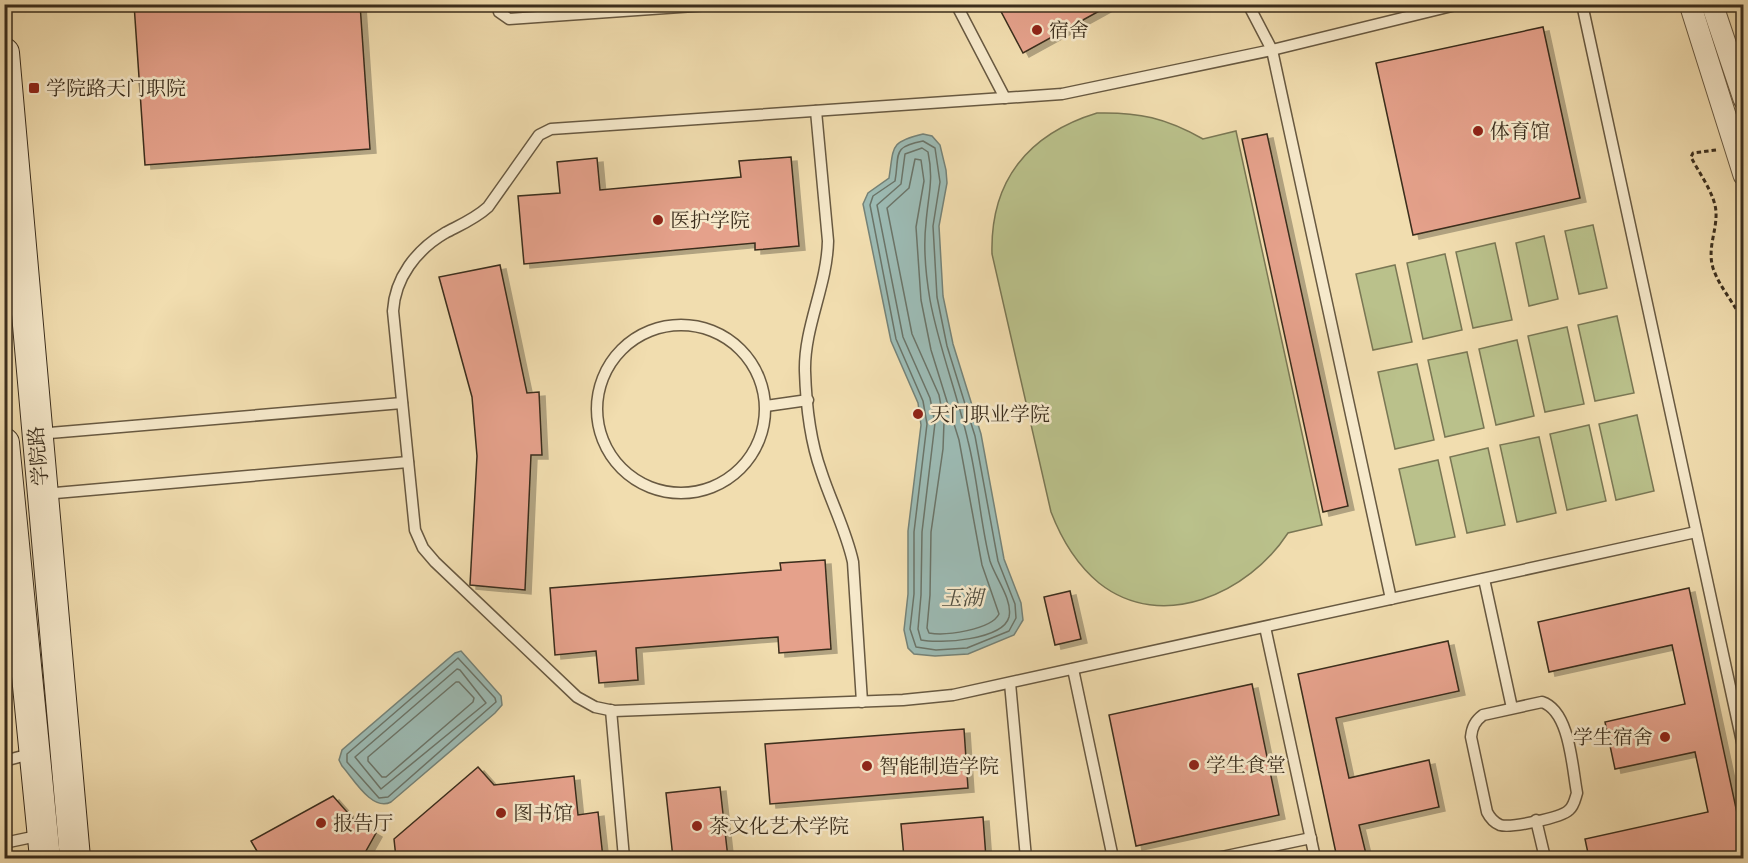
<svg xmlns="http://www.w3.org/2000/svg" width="1748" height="863" viewBox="0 0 1748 863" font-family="'Libre Caslon Text','Noto Serif SC',serif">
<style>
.green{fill:#bac18b;stroke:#7a7754;stroke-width:1.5}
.water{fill:#9cbab3;stroke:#758277;stroke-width:1.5}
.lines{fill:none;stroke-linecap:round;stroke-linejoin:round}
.shore{stroke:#6b7468;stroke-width:1.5}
.building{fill:#e5a18b;stroke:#3a2d1c;stroke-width:1.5;filter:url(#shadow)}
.service-casing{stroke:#685941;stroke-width:13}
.minor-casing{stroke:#685941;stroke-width:23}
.secondary-casing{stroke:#3a2d1c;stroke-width:32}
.path{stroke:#3a2d1c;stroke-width:3;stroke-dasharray:4.5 3;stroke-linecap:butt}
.service{stroke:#f6e9cb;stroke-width:10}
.minor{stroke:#f6e9cb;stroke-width:21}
.secondary{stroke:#f6e9cb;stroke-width:30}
.poi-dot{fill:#8f2418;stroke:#f6e9cb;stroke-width:2}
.labels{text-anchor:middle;stroke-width:5;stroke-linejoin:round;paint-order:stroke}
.poi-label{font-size:20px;fill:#3a2d1c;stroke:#f6e9cb;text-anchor:start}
.street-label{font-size:20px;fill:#3a2d1c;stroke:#f6e9cb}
.water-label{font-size:21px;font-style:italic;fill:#525042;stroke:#f6e9cb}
</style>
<defs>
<filter id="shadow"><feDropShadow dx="6" dy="4" stdDeviation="0" flood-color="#0004"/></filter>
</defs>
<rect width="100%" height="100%" fill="#f1ddaf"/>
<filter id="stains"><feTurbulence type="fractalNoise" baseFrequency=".00333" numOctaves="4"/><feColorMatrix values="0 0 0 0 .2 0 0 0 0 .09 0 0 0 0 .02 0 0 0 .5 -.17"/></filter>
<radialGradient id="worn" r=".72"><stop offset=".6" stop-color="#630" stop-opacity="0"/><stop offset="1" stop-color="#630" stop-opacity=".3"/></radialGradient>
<!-- green -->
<g class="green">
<path d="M1097,113C1139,112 1166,118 1203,139L1236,131L1322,525L1288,533C1249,593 1162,633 1099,583C1076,564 1061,538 1051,512L992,254C990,181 1028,134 1097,113Z"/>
<path d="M1593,225L1607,288L1579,294L1565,231Z"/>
<path d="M1544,236L1558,299L1529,306L1516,243Z"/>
<path d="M1495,243L1512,320L1473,328L1456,252Z"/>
<path d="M1445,254L1462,330L1423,339L1407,263Z"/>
<path d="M1395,265L1412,342L1373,350L1356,274Z"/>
<path d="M1617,316L1634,393L1595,401L1578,325Z"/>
<path d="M1567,327L1584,404L1545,412L1528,336Z"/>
<path d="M1517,340L1534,416L1496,425L1479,349Z"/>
<path d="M1467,352L1484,428L1445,437L1428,360Z"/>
<path d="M1417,364L1434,440L1395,449L1378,372Z"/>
<path d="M1637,415L1654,491L1616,500L1599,424Z"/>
<path d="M1589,425L1606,501L1567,510L1550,434Z"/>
<path d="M1539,437L1556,513L1517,522L1500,445Z"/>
<path d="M1488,448L1505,525L1467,533L1450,457Z"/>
<path d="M1438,460L1455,537L1416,545L1399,469Z"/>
</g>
<!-- water -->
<g class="water">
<path d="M923,134L932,136L940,145L946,170L947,183L939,226L943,296L953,344L981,434L1004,559L1021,603L1023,620L1014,635L968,654L935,656L914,654L908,648L904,630L908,594V531L921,425L918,403L891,341L863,204L868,193L889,178C894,147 889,142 923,134Z"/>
<path d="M461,651L501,696L502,705L495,713L391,802C372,812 353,778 342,766L339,760L342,750L455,653Z"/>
</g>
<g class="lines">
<!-- shore -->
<g class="shore">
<path d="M923,141L935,148L940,182L933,226L937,297L947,346L975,436L998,561L1015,604L1016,618L1009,631L967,648L936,650L916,647L910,629L914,594V532L927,424L923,401L896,339L870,205L873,196L895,181C900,154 891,147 923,141Z"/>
<path d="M922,148L928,152C934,180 928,196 926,223C923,248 926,276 930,300C939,348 957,393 968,441C978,480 980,522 990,561C995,577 1013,600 1009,617C1003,640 939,644 921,640L918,629L921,595L922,532L935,423L930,398L903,337L877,205L901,184L905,154Z"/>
<path d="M915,159L921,160L924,181L916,227L921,300L931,350L959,440L982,565L999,614C991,630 945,636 929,633L927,628L930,595L931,532L943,449L944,422L939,395L912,334L887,208L909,188Z"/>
<path d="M458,658L495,698L496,702L388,797L379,798L347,762V754Z"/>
<path d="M457,669L460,670L486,703L381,789L355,757Z"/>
<path d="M456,682H459L474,698L473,702L386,777H382L368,761V757Z"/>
</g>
</g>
<!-- building -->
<g class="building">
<path d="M134,4H360L370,149L145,165Z"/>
<path d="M997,4H1112L1023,53Z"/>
<path d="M1543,27L1580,198L1413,235L1376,63Z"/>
<path d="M1267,134L1348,506L1323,512L1242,139Z"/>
<path d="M791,157L799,246L755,250V243L524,264L518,196L560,193L557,162L597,158L600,190L741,177L739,161Z"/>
<path d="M500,265L527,393L539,392L542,455H531L525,590L470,585L477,456L472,397L439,277Z"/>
<path d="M825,560L831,649L779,653L778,637L636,648L638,680L599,683L596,651L555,655L550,588L781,570L780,563Z"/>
<path d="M1689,588L1743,841V854L1725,858H1589L1585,839L1708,812L1695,752L1615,769L1605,722L1685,704L1672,645L1549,672L1538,622Z"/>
<path d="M1070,591L1081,639L1055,645L1044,597Z"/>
<path d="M1448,641L1459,691L1336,718L1349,778L1429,760L1439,807L1359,825L1367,858H1337L1298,674Z"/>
<path d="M1252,684L1279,815L1136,846L1109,715Z"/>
<path d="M964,729L968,788L770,804L765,744Z"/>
<path d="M478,767L494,785L574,776L578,815L598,812L603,858H396L394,839Z"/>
<path d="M720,787L728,858H673L666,793Z"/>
<path d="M333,796L354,820L376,833L362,858H261L251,841Z"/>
<path d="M983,817L986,858H904L901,824Z"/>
</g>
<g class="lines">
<defs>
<g id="service">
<path d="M497,4L499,12L509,19L723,4"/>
<path d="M956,4L1005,98"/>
<path d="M1248,4L1272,50L1391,599"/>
<path d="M1460,4L1272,50L1062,94L551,129L539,135L488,207C475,219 460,225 445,233C416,250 395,278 393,311L415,530L423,548L435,562L577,697L595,707L614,711L903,700L953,695L1696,532"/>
<path d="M1582,4L1744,751"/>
<path d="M816,111L828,241C827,286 804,327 805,371C806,404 810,440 821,471C831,502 846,530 853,562L862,702"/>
<circle cx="681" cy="409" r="84"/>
<path d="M766,406L808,400"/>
<path d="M38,434L402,403"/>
<path d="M44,494L408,462"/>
<path d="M1484,579L1512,708"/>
<path d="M1265,627L1315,858"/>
<path d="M1073,669L1113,858"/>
<path d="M1010,683L1026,858"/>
<path d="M1542,702C1570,711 1572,767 1577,793C1575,799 1574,806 1569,810C1561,818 1511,828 1500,825C1493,822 1490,818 1487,812L1471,737C1472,727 1475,721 1483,715Z"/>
<path d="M611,710L624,858"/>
<path d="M4,761L34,753"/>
<path d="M1536,820L1545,858"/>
<path d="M4,843L42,835"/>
<path d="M1217,858L1311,838"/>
</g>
<g id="minor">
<path d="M1690,4L1744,175"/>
<path d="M1712,4L1744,99"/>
</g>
<g id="secondary">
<path d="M4,53L75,858"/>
<path d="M4,443L45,858"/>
</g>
</defs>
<!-- service casing -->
<use href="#service" class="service-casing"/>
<!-- minor casing -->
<use href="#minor" class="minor-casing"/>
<!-- secondary casing -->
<use href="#secondary" class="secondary-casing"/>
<!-- path -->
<path class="path" d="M1716,150L1693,153L1691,157C1699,173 1715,194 1716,212C1717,231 1707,248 1713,268C1720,289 1736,304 1744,325"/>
<!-- service -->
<use href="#service" class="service"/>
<!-- minor -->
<use href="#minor" class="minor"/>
<!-- secondary -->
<use href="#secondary" class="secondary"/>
</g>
<!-- markers -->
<g class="poi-dot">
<circle cx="1037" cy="30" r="6"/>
<rect x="28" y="82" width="12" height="12" rx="3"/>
<circle cx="1478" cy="131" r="6"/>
<circle cx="658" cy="220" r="6"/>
<circle cx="918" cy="414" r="6"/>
<circle cx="1665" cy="737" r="6"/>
<circle cx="1194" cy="765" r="6"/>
<circle cx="867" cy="766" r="6"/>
<circle cx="501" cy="813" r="6"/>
<circle cx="321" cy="823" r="6"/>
<circle cx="697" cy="826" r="6"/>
</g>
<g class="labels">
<!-- poi labels -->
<g class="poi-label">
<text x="1049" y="37">宿舍</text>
<text x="46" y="95">学院路天门职院</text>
<text x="1490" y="138">体育馆</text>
<text x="670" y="227">医护学院</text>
<text x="930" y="421">天门职业学院</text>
<text x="1653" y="744" text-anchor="end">学生宿舍</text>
<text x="1206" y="772">学生食堂</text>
<text x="879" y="773">智能制造学院</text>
<text x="513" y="820">图书馆</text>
<text x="333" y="830">报告厅</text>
<text x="709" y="833">茶文化艺术学院</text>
</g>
<!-- street labels -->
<g class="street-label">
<text transform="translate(38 456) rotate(-95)" y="7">学院路</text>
</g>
<!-- water labels -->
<g class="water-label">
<text x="962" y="605">玉湖</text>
</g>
</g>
<!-- margin -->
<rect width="1748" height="863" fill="none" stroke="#f1ddaf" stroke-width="24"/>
<rect x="6" y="6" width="1736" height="851" fill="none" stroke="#3a2d1c" stroke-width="3"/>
<rect x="12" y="12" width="1724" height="839" fill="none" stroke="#3a2d1c" stroke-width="1.5"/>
<rect width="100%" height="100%" filter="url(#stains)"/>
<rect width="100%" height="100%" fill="url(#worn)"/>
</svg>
